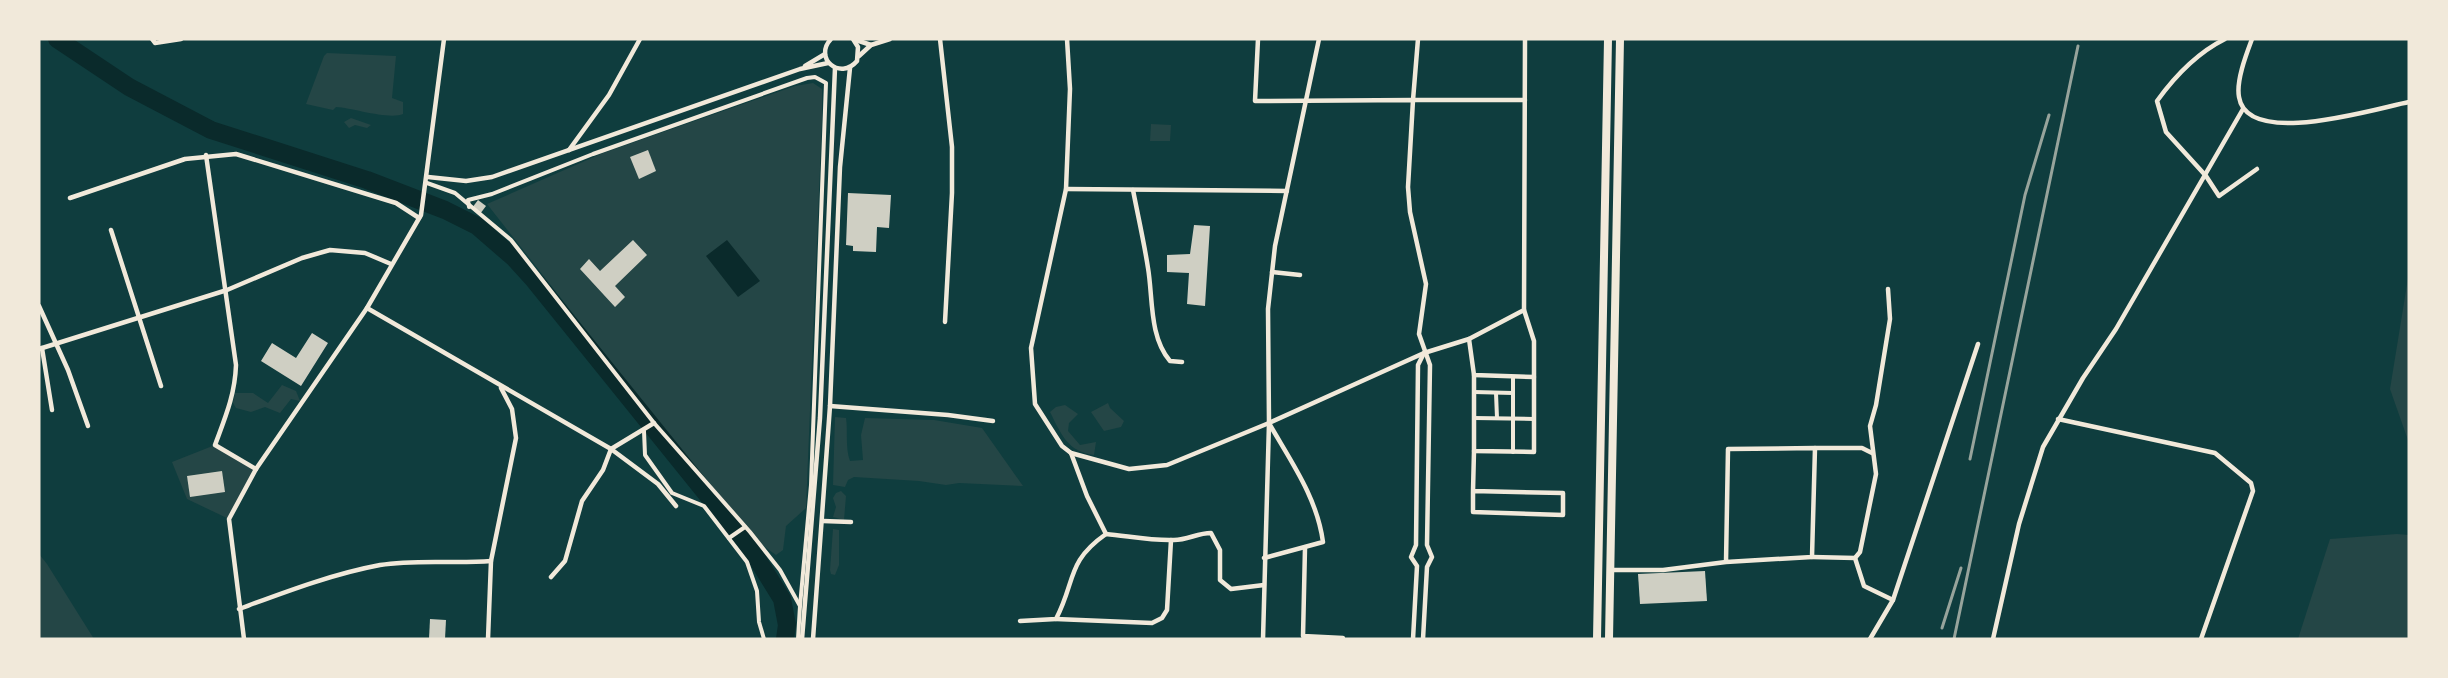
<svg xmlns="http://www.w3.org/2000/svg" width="2448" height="678" viewBox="0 0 2448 678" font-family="'Noto Sans',sans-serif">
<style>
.green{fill:#244646}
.water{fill:#0a2a2b}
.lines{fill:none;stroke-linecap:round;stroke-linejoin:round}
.river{stroke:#0a2a2b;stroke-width:18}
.building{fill:#cfcfc3}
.pedestrian{stroke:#f1e9da;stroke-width:4}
.minor{stroke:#f1e9da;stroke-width:4.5}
.primary{stroke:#f1e9da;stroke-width:8}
.rail{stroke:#97a49c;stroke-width:3}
</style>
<rect width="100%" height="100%" fill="#0f3d3e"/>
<!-- green -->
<g class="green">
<path d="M327,53L396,56L392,98L403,102V114C389,120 353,108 336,107L333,110L306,104L324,56Z"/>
<path d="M813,83L822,89V119L806,508L786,526L783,550L776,555L762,545L659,423L487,204L603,153L795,86Z"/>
<path d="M351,118L371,125L367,128L355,125L349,128L344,122Z"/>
<path d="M1151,124L1171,125L1170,141H1150Z"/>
<path d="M2409,272V443L2390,389Z"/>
<path d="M282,385L296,391L300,401L291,399L280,413L265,407L251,412L236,408L233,403L235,393H253L268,403Z"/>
<path d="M1108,403L1110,408L1124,421L1121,427L1104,431L1091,412Z"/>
<path d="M1065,405L1078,414L1069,423L1068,431L1080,445L1096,442L1094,455C1068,452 1061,434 1050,412L1056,407Z"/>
<path d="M835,417L846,418C848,429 845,448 850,461L863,460L861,435L865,418L934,420L982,428L1023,486L959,483L946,485L919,481L854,477L848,480L845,487L833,485Z"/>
<path d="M215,445L256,469L229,519L187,499L172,462Z"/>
<path d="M841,491L846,496L844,520L833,517L836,507L833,498L836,493Z"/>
<path d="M833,529L839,530V565L835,575L831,574L830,570Z"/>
<path d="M2397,534L2409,535V639H2298L2330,539Z"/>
<path d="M39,554L47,564L94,639H39Z"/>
</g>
<!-- water -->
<path class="water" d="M727,240L760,281L738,297L706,256Z"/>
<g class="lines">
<!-- river -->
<path class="river" d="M57,39L129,87L211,130L367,180L445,210L477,226L514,258L534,280L751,549L782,599L787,625L785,639"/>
</g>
<!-- building -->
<g class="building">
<path d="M648,150L656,171L639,179L630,157Z"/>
<path d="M848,193L891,195L889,228L877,227L876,252L853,251V246L846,245Z"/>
<path d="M478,200L486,206L480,214L472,208Z"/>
<path d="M1194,225L1210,226L1205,306L1187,304L1189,273L1167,272V255L1190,254Z"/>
<path d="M633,240L647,255L615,286L625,297L615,307L580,269L589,259L600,271Z"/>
<path d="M312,333L328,343L301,386L261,361L272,343L296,358Z"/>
<path d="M222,471L225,492L190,497L187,476Z"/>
<path d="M1705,571L1707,601L1640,604L1638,574Z"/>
<path d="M430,619L446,620L445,639H429Z"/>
</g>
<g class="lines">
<!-- pedestrian -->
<g class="pedestrian">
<path d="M427,183L455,193L511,240L654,423L750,532L780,570L800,606L798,639"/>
<path d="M469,207L468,200L492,194L593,154L807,78L815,77L826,83L811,485L800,606"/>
<path d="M1474,392L1513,393"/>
<path d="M1496,393L1497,418"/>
<path d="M1474,418L1534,419"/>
<path d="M644,431L645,455L672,493L704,506L747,562L757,591L759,622L764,639"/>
<path d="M1513,452V377"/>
<path d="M729,538L745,527"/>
</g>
<!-- minor -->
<g class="minor">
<path d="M152,39L155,43L181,39"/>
<path d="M831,39C813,58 840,81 857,61L858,47L853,39"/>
<path d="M940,39L952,147V193L945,322"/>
<path d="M1067,39L1070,89L1066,189L1031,348L1035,404L1062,446L1071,453L1129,469L1167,465L1269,423L1424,353L1469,339L1524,310L1525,39"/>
<path d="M1258,39L1255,101L1413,100L1408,187L1410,212L1426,284L1419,334L1430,365L1427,545L1432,557L1427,567L1423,639"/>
<path d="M1418,39L1413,100H1525"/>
<path d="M2225,39C2197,53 2175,76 2157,101L2166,132L2206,176L2219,196L2257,169"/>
<path d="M2252,39C2246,55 2236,81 2239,97C2247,149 2377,108 2409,102"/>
<path d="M856,40L871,45"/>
<path d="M859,56L871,45L890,39"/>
<path d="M805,66L825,54"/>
<path d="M569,150L609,95L640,39"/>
<path d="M206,155L236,365C235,395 225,418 215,445L256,469"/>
<path d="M428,177L466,181L492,177L800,69L828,63"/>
<path d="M1066,189L1287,191"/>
<path d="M1133,190C1138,216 1144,242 1148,268C1153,297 1149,337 1170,361L1182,362"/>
<path d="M70,198L185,159L236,154L396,203L419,218"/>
<path d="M111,230L161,386"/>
<path d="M1272,272L1300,275"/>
<path d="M39,306L68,370L88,426"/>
<path d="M367,308L611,449L658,484L676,506"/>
<path d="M1469,339L1474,375L1534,377V341L1524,310"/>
<path d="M42,348L52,410"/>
<path d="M39,349L227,290L302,258L330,250L365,253L391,264"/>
<path d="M1474,375V451L1534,452V377"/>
<path d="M830,406L948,415L993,421"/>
<path d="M2058,419L2215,453L2251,483L2253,491L2201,639"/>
<path d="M1815,448H1862L1872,453"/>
<path d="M1071,453L1087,496L1106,534"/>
<path d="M1473,491V512L1563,515V493L1473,491L1474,451"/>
<path d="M823,521L851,522"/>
<path d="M1305,548L1303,636L1343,638"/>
<path d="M1812,557L1855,558L1864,586L1893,600"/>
<path d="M1264,558L1323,542C1317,498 1292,463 1270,425"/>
<path d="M1855,558L1860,552L1876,474L1870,426L1876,405L1890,319L1888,289"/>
<path d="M1612,570H1663L1726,562L1728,449L1815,448L1812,557L1726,562"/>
<path d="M551,577L565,561L582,501L603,470L611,449L654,423"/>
<path d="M239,609C285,592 332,574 380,565C417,559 454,564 491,561"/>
<path d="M1056,619L1152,623L1162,618L1167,610L1171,540"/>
<path d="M1020,621L1056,619C1076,581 1066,562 1106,534C1128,536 1152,541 1174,540C1188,540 1197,533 1211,533L1220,550V580L1231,589L1264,585"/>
<path d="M244,639L229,519L256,469L367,308L421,215L444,39"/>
<path d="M488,639L491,561L516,438L512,409L501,388"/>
<path d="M802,639L820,418L835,68"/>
<path d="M813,639L830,406L840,167L850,68"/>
<path d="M1263,639L1269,423L1268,309L1275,246L1319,39"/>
<path d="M1413,639L1417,566L1411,557L1416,545L1418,365L1424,353"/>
<path d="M1870,639L1893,600L1978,344"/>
<path d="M1993,639L2019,524L2043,447L2083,378L2116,329L2243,109"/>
</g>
<!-- primary -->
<g class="primary">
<path d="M1597,639L1608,39"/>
<path d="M1609,639L1620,39"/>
</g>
<!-- rail -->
<g class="rail">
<path d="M1970,459L2025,195L2049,115"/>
<path d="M1942,628L1961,568"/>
<path d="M1954,639L2078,46"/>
</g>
</g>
<!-- border -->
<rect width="2448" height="678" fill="none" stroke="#f1e9da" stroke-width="81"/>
</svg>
